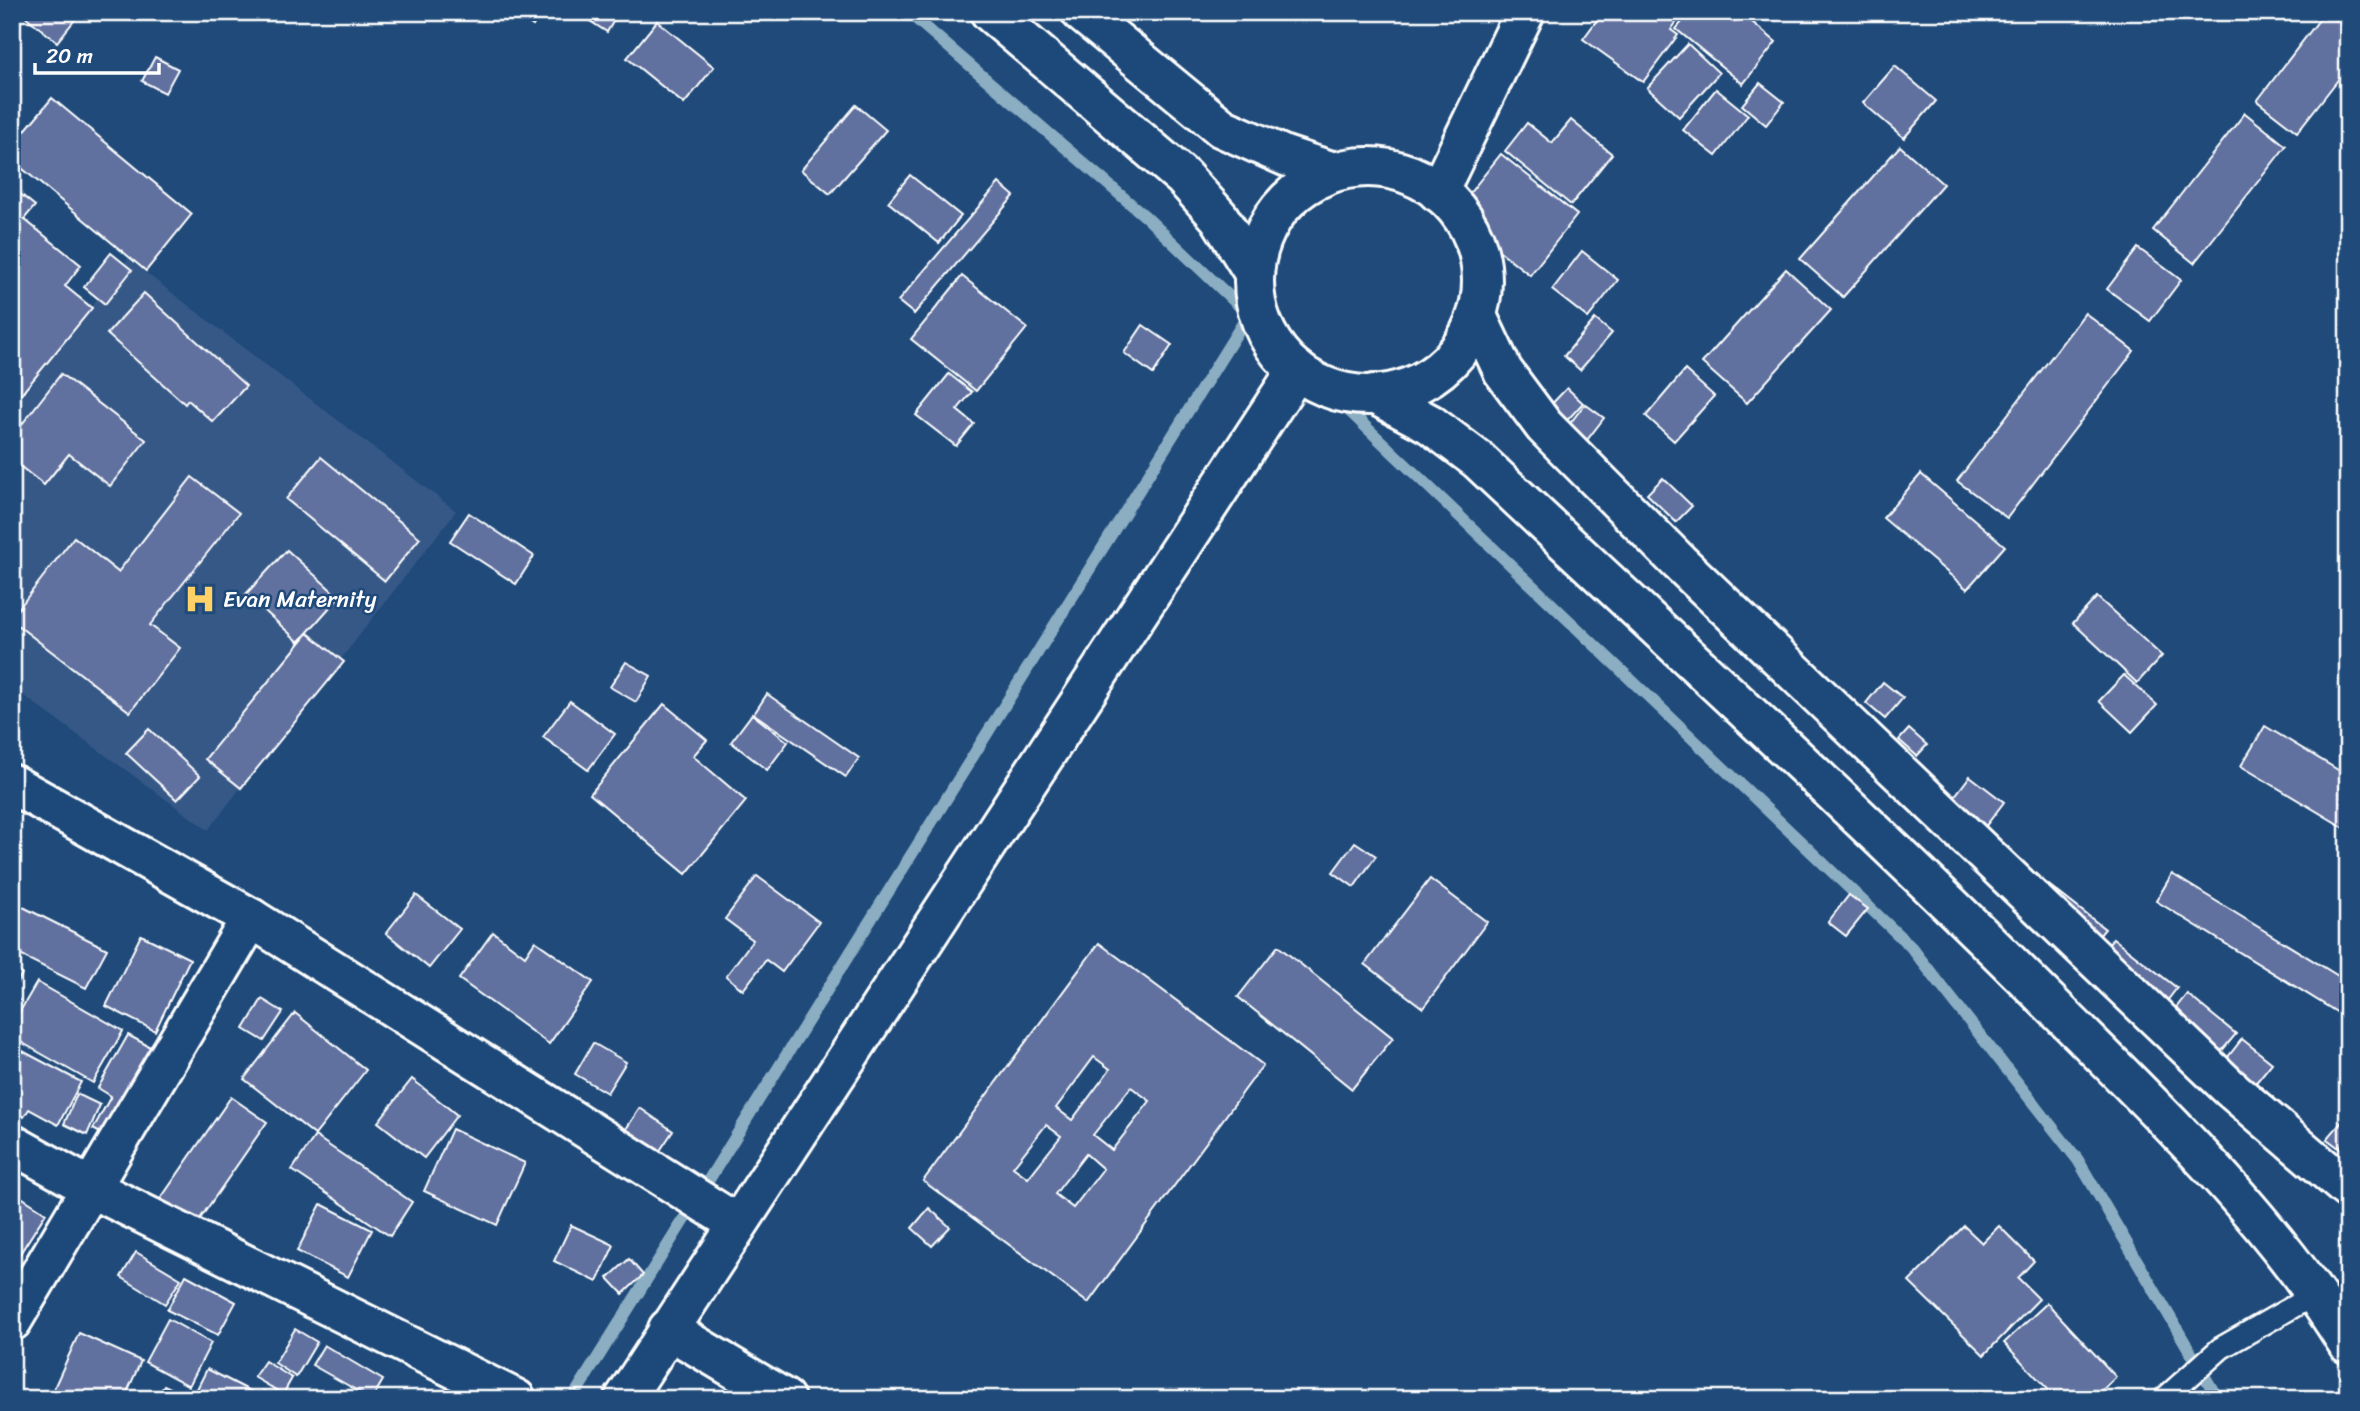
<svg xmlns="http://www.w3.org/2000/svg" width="2360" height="1411" viewBox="0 0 2360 1411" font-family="Sriracha,sans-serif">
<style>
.built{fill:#365887}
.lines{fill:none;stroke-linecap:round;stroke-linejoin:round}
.stream{stroke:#8caec2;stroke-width:12}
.building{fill:#60709f;stroke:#fff;stroke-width:2;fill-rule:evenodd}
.service-casing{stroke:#fff;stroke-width:26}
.minor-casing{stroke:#fff;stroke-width:44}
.tertiary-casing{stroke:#fff;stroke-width:44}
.primary-casing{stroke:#fff;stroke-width:44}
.service{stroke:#1f4a7a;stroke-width:21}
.minor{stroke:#1f4a7a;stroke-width:38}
.tertiary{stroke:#1f4a7a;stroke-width:38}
.primary{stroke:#1f4a7a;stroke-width:38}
.labels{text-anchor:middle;stroke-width:5;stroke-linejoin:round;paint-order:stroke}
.poi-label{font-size:23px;fill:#fff;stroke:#1f4a7a;text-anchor:start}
</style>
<rect width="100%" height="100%" fill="#1f4a7a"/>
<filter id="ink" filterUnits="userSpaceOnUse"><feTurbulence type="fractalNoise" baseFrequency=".0143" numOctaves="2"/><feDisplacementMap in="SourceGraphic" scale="14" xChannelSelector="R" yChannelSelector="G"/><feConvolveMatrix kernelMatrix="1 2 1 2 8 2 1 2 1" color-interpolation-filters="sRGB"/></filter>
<g filter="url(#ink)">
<!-- built -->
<path class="built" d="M128,259L456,511L208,830L12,687V410Z"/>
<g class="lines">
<!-- stream -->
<g class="stream">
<path d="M908,12L1146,217L1911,947L2078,1160L2218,1399"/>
<path d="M572,1399L1248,315"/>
</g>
</g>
<!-- building -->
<g class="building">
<path d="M20,12H81L57,42Z"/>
<path d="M514,12H542L533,26Z"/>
<path d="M576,12H619L607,32Z"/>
<path d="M1603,12H1674L1680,17L1671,30L1678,35L1643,82L1583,39Z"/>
<path d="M1690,12H1740L1776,42L1743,84L1676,29Z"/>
<path d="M2325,12L2348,28V67L2297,132L2257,101Z"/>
<path d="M657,21L714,67L684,104L627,58Z"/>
<path d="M1688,44L1719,73L1679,117L1647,88Z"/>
<path d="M155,57L178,69L165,93L142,81Z"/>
<path d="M1895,66L1936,101L1904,138L1863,103Z"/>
<path d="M1760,83L1784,102L1766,125L1742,105Z"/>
<path d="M1716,89L1748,115L1716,156L1683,130Z"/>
<path d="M52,98L192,214L146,271L12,160V146Z"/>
<path d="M856,105L886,130L830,194L801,170Z"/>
<path d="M2245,113L2286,146L2194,263L2153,230Z"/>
<path d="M1571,120L1612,154L1571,205L1505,151L1527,123L1552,143Z"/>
<path d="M1900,146L1943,184L1843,297L1800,259Z"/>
<path d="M1501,154L1577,215L1530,275L1453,214Z"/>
<path d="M910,175L961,216L939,243L888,202Z"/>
<path d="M999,183L1014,196L914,314L898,301Z"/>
<path d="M12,187L35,206L24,219L81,265L65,286L92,308L19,397L12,391Z"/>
<path d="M2138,248L2181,280L2150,321L2107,289Z"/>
<path d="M1582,251L1618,280L1588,318L1552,290Z"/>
<path d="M111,253L132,270L105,304L84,287Z"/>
<path d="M1786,269L1831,310L1747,403L1702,363Z"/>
<path d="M962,276L1027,328L976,391L911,339Z"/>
<path d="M144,293L246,386L213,422L188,400L185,404L107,334Z"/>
<path d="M2085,313L2134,351L2007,518L1957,481Z"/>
<path d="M1595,319L1612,333L1580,370L1564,356Z"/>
<path d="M1143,325L1172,345L1153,374L1124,353Z"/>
<path d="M1685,370L1714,396L1674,441L1646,416Z"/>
<path d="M61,374L146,440L110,486L69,454L44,485L12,460V437Z"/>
<path d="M949,374L972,392L957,410L974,424L956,446L916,415Z"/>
<path d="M1567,388L1583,403L1560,428L1544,412Z"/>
<path d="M1585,404L1604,418L1587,440L1568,426Z"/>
<path d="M321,457L420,538L385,581L286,499Z"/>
<path d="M1921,474L2005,546L1967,589L1883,518Z"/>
<path d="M192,477L239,513L150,625L180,648L130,712L12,621V617L74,537L118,572Z"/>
<path d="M1663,478L1692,506L1676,522L1647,494Z"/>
<path d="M469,513L534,556L516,584L450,541Z"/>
<path d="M287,550L339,597L299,642L246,594Z"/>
<path d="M2097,597L2162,656L2137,683L2073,623Z"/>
<path d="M308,633L344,662L241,788L205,759Z"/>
<path d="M626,662L651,676L636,702L610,687Z"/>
<path d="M2124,675L2157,705L2132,732L2099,701Z"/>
<path d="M1883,682L1903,698L1885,719L1866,703Z"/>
<path d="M767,694L859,758L846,777L754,714Z"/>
<path d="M570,701L615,734L588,770L543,737Z"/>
<path d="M664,704L707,740L693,756L746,801L686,874L590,794Z"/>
<path d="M752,714L788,742L767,770L731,742Z"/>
<path d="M2265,726L2348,776V830L2241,766Z"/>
<path d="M149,729L200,776L177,800L126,753Z"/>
<path d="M1909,729L1927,745L1917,756L1899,740Z"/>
<path d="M1970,776L2004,802L1985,827L1951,801Z"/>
<path d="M1355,842L1376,856L1354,887L1333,872Z"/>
<path d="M2172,874L2348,982V1019L2156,901Z"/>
<path d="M2036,875L2105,929L2088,949L2020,895Z"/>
<path d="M757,876L819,922L782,972L766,960L743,990L726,976L753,940L725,919Z"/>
<path d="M1430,879L1487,922L1423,1008L1365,964Z"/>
<path d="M416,895L460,929L429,968L386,933Z"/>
<path d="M1849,895L1868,909L1846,936L1828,922Z"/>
<path d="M21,906L107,949L86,988L12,951V922Z"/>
<path d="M493,932L525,956L535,941L593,982L549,1044L459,979Z"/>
<path d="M141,935L190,959L155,1031L106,1006Z"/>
<path d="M2113,938L2177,988L2160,1010L2096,960Z"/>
<path d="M1099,943L1263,1065L1088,1303L923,1181ZM1094,1057L1110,1069L1072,1120L1056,1108ZM1131,1087L1150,1101L1112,1150L1093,1135ZM1046,1125L1061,1136L1028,1178L1013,1167ZM1086,1154L1103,1169L1073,1208L1055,1194Z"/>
<path d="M1278,946L1393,1038L1352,1089L1238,997Z"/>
<path d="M12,968L22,974L12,991Z"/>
<path d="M37,982L123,1031L93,1083L12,1037V1025Z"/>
<path d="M2187,994L2236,1034L2220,1053L2171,1014Z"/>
<path d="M12,996L19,1000L12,1012Z"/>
<path d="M262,999L283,1012L264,1041L244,1029Z"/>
<path d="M295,1013L366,1070L315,1135L244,1079Z"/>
<path d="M128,1035L163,1054L115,1141L93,1129L111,1096L98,1088Z"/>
<path d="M2242,1039L2272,1063L2254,1085L2224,1062Z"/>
<path d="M593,1043L626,1062L607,1093L575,1074Z"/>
<path d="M13,1046L81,1082L58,1125L29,1109L24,1117L12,1111Z"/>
<path d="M412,1079L457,1115L424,1158L378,1122Z"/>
<path d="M77,1094L100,1105L87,1135L64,1124Z"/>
<path d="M231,1097L267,1122L195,1226L159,1201Z"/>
<path d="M640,1108L673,1131L659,1152L626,1129Z"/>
<path d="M2344,1119L2348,1122V1136L2339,1148L2327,1139Z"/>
<path d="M452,1129L525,1163L497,1225L424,1191Z"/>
<path d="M315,1136L412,1202L390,1236L292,1170Z"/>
<path d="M12,1191L46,1213L12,1266Z"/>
<path d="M321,1204L372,1230L348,1277L297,1251Z"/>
<path d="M929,1208L950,1227L932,1246L912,1228Z"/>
<path d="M571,1225L614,1245L597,1282L554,1261Z"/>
<path d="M1964,1226L1982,1243L1999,1226L2034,1261L2018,1278L2039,1299L1984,1355L1909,1282Z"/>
<path d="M136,1252L181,1279L165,1304L121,1277Z"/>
<path d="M629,1259L643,1275L623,1294L608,1278Z"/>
<path d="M186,1275L236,1302L218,1335L167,1310Z"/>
<path d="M2047,1303L2116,1377L2093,1399H2057L2004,1343Z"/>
<path d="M168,1319L211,1343L189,1386L145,1362Z"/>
<path d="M295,1329L317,1342L296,1377L275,1363Z"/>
<path d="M79,1333L141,1361L124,1399H49Z"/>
<path d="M324,1345L383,1380L372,1399L312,1365Z"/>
<path d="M265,1361L292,1378L283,1394L254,1377Z"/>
<path d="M207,1369L260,1396L258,1399H212L196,1391Z"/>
<path d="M164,1385L191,1398L190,1399H157Z"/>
<path d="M263,1391L281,1399H259Z"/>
</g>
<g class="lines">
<defs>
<path id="service" d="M2164,1399L2221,1348L2317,1293"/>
<g id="minor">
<path d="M1438,192L1525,12"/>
<path d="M12,784L251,918L736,1223"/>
<path d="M12,1144L91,1188L516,1399"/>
<path d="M12,1321L251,918"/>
<path d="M668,1329L785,1399"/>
</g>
<path id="tertiary" d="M624,1399L1297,370"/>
<g id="primary">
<path d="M990,12L1183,177L1219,217L1254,273"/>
<path d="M1081,12L1222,128L1285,156L1334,172"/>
<circle cx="1368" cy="281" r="114"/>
<path d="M1477,316L1503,371L1544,426L1679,562L2230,1088L2348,1189"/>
<path d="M1374,394L1430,424L1478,460C1670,641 1866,819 2053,1006C2158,1111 2270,1216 2348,1344"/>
</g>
</defs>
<!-- service casing -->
<use href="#service" class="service-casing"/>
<!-- minor casing -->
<use href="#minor" class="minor-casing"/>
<!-- tertiary casing -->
<use href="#tertiary" class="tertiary-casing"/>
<!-- primary casing -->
<use href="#primary" class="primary-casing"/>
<!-- service -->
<use href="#service" class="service"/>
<!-- minor -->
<use href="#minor" class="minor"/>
<!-- tertiary -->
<use href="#tertiary" class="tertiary"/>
<!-- primary -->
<use href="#primary" class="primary"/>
</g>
</g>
<!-- icons -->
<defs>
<symbol id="hospital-bare" viewBox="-9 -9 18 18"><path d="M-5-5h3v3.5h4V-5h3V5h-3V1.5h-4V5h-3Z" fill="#ffd166" stroke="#1f4a7a" stroke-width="2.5" paint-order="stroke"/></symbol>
</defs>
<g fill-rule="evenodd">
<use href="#hospital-bare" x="178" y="577" width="44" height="44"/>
</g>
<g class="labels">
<!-- poi labels -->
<g class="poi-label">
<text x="223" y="607">Evan Maternity</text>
</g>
</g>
<!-- margin -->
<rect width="2360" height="1411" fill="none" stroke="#1f4a7a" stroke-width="42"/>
<rect x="21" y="21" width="2318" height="1369" fill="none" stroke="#fff" stroke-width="2.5" filter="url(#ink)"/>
<!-- scale -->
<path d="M35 63v10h124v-10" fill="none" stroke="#ffffff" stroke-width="3.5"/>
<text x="46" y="63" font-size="21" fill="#ffffff" stroke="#1f4a7a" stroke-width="5" paint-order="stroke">20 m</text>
</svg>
